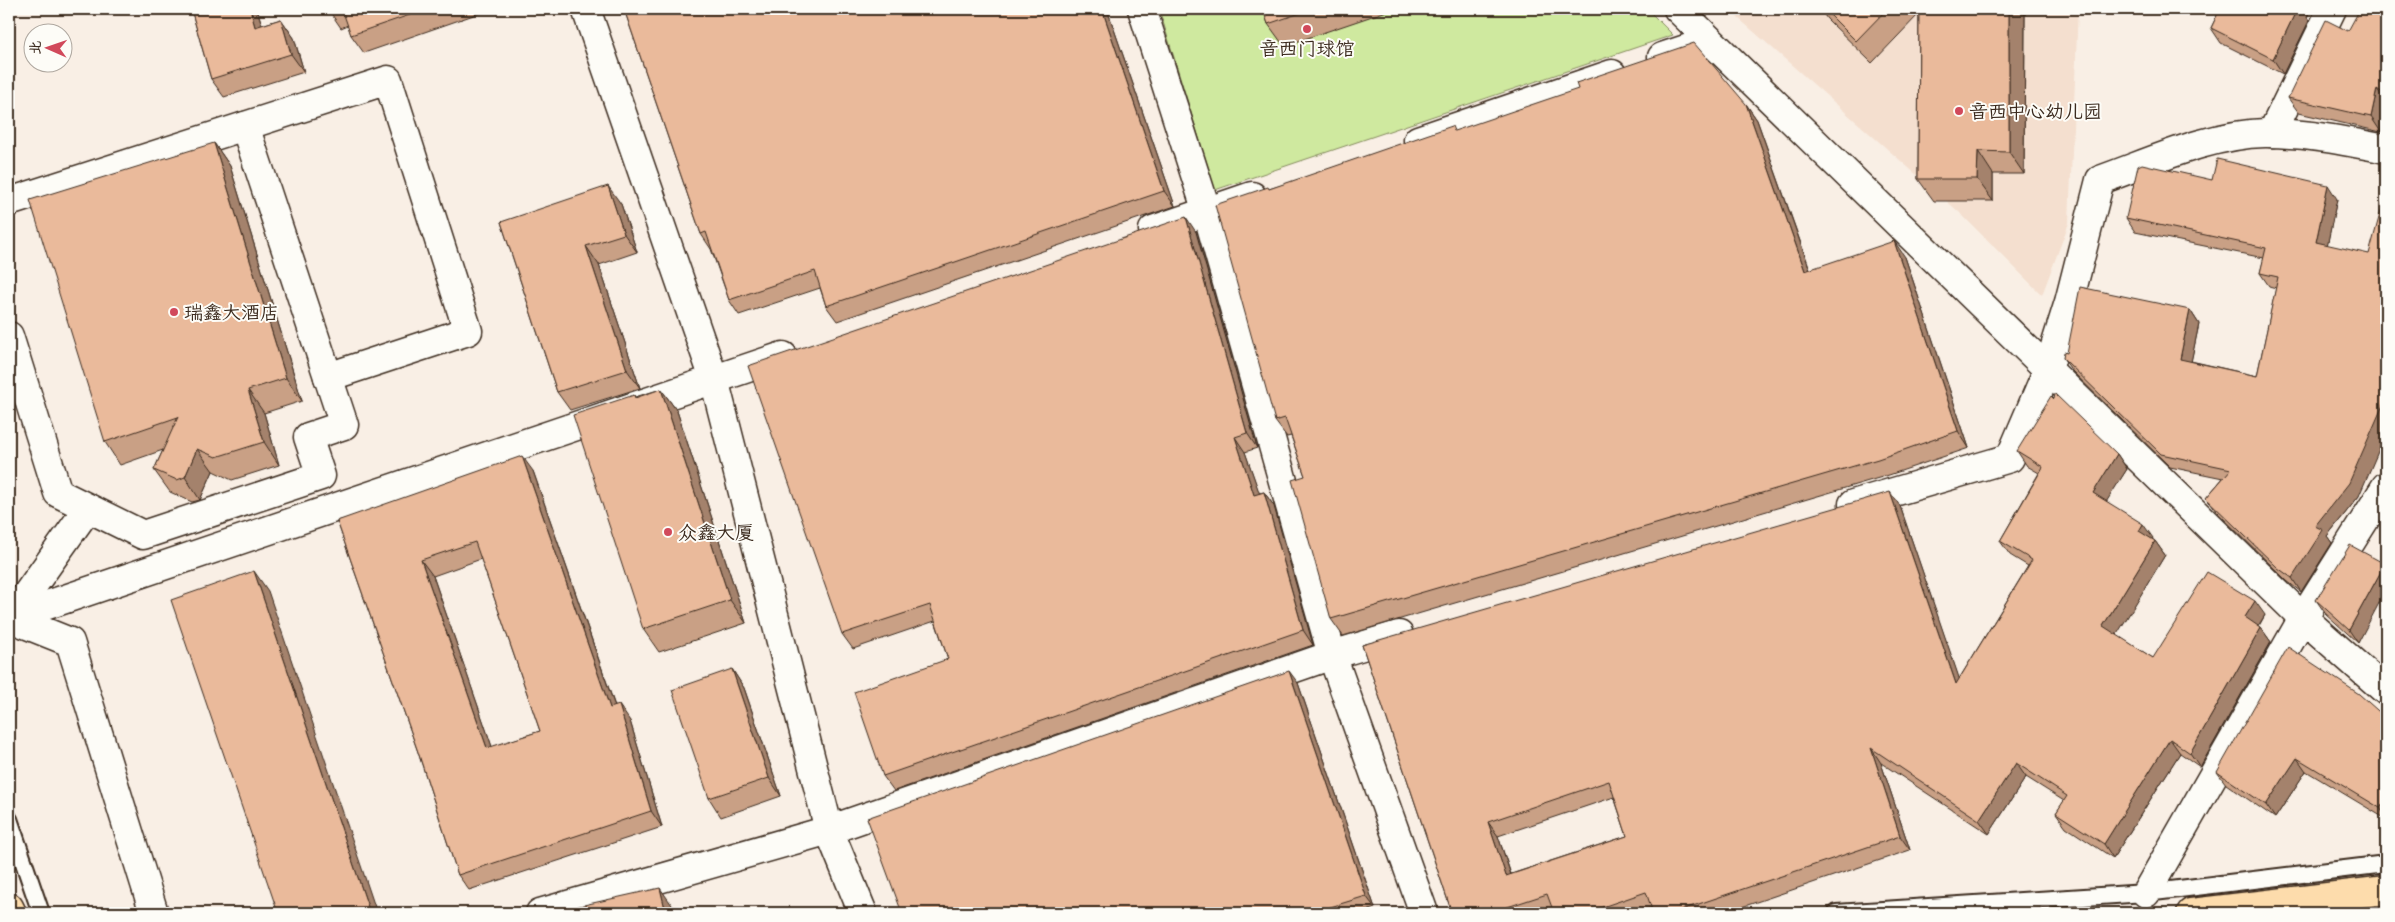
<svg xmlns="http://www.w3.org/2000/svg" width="2395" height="922" viewBox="0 0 2395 922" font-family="'Patrick Hand','LXGW WenKai TC',sans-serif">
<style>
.built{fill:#f4dfcf}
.green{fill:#cfe99f;stroke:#858a5e}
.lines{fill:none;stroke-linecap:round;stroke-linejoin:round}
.lane-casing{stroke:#3b2a1e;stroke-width:20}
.street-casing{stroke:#3b2a1e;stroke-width:31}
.primary-casing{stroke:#3b2a1e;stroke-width:31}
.lane{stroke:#fdfcf7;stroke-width:16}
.street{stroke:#fdfcf7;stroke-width:28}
.primary{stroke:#fddcac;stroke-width:28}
.wall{fill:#c9a085;stroke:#3b2a1e;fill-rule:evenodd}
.shaded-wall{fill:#a4826c;stroke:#3b2a1e}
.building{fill:#eaba9b;stroke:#3b2a1e;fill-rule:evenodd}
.poi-dot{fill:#d1495b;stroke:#fdfcf7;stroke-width:2}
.labels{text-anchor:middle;stroke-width:4;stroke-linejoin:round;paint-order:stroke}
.poi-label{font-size:19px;fill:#3b2a1e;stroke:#fdfcf7;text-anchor:start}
</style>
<rect width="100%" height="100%" fill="#f9efe5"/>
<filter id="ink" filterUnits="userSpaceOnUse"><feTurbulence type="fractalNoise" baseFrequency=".02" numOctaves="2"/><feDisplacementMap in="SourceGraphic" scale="10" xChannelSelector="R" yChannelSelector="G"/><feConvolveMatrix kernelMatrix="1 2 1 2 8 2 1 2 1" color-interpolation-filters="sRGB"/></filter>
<g filter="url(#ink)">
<!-- built -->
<path class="built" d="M1728,9H2078L2069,223L2042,295L1959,212Z"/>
<!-- green -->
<path class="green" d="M1159,9H1647L1673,35L1215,190Z"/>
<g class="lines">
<defs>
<g id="lane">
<path d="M9,819L41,913"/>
<path d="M1836,913L2146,893L2386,864"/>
</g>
<g id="street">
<path d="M586,9L714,379L829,830L863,913"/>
<path d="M1142,9L1207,212L1332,655L1424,913"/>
<path d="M1678,9L2303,618L2386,691"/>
<path d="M1662,57L1710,41"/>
<path d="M2272,133L2332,9"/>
<path d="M1418,140L1612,74"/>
<path d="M9,202L388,80L468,331L328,377"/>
<path d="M1153,230L1252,196"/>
<path d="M9,336L58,493L143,535L321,476L308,437L344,425L245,126"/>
<path d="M1853,504L2010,458L2048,369L2069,302L2100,180C2151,162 2210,134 2265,133C2306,133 2346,141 2386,149"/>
<path d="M88,508L10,618L70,642L154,913"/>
<path d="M9,618L783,356"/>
<path d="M2146,893L2303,618L2386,486"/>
<path d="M540,913L829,830L1332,655L1399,635"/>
</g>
<g id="primary">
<path d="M9,907L12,913"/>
<path d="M2191,913L2386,890"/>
</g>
</defs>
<!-- lane casing -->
<use href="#lane" class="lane-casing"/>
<!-- street casing -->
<use href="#street" class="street-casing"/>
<!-- primary casing -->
<use href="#primary" class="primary-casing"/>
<!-- lane -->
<use href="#lane" class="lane"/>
<!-- street -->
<use href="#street" class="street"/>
<!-- primary -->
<use href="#primary" class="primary"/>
</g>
<!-- wall -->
<g class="wall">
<path d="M191,9H257L262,25L281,19L294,38L304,72L224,97L211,79Z"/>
<path d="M328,9H491L364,53L351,35L348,25L341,28Z"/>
<path d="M624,9H1107L1175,206L837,321L826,306L820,288L739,315L729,300L711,249L701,234Z"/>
<path d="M1263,9H1386L1387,11L1284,46L1268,24Z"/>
<path d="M1820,9H2025L2024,174H1993V201H1934L1918,179L1919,14L1872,63L1827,19Z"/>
<path d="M2220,9H2311L2307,17L2309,21L2283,74L2221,43L2211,28Z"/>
<path d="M2386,9V110L2381,132L2299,113L2288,98L2348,31Z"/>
<path d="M1746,104L1757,120L1810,269L1905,257L1969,448L1889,475L1343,636L1331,619L1305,476L1291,436L1287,437L1275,421L1269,189L1456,131Z"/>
<path d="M214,143L230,166L302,401L264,413L279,465L232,480L213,471L200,500L192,502L170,492L154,470L163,450L120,465L105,442Z"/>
<path d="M2212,180L2337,199L2327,245L2359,496L2327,536L2332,543L2301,592L2287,581L2216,511L2206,498L2223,478L2170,467L2072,371L2063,358L2067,353L2190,310L2199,324L2191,361L2257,376L2276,288L2269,286L2260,273L2264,258L2135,232L2126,218Z"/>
<path d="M621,204L637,252L599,265L640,388L570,410L557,392L501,222Z"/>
<path d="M1196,232L1257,448L1245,452L1259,493L1264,492L1274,506L1313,645L894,791L883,776L948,659L935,621L853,649L842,634Z"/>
<path d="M661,389L677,411L746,623L659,652L643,629L634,395L635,397Z"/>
<path d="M2017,451L2117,454L2127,469L2106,501L2153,538L2152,539L2155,541L2165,555L2116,635L2153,658L2265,615L2259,626L2261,628L2271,642L2200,767L2180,753L2113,858L2066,827L2056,813L2064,801L2026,777L1989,834L1881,763L1910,850L1724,913H1653L1651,908L1636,913H1554L1552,910L1542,913H1452L1362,645L1900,506L1959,679L2028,566L2010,555L2000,541L2039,473L2027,466ZM1614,797L1627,836L1511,874L1498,836Z"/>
<path d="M533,471L615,706L630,721L662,827L469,890L458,875L418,752L337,521ZM481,559L540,731L492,747L433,576Z"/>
<path d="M2386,567L2358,643L2325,613L2316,600Z"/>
<path d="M732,669L744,688L781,796L721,817L709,798Z"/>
<path d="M1298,683L1375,908L1360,913H902Z"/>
<path d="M2386,718V819L2306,771L2275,818L2226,784L2217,772Z"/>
</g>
<!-- shaded-wall -->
<g class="shaded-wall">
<path d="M250,9H257L268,45L255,27Z"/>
<path d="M1102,9H1107L1175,206L1164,191Z"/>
<path d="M2009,9H2025L2024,174L2009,152Z"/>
<path d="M2297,9H2311L2307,17L2309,21L2283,74L2273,59Z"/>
<path d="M281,19L294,38L304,72L291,54Z"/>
<path d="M2377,89L2386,102V110L2381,132L2371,117Z"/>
<path d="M1746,104L1757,120L1816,287L1805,271Z"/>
<path d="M214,143L230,166L302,401L286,378Z"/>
<path d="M1978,151L1993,174V201L1977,179Z"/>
<path d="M2328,185L2337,199L2325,256L2316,242Z"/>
<path d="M608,186L621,204L637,252L624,234Z"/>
<path d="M1186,217L1196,232L1257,448L1247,433Z"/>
<path d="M1894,241L1905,257L1969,448L1958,431Z"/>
<path d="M586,246L599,265L640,388L627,370Z"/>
<path d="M2190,310L2199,324L2189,372L2180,359Z"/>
<path d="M661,389L677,411L746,623L730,600Z"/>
<path d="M248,390L264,413L279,465L264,442Z"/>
<path d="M2386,398V433L2359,496L2327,536L2332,543L2301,592L2292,578L2315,526Z"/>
<path d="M1235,437L1245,452L1265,509L1254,495Z"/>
<path d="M197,449L213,471L200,500L185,477Z"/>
<path d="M2117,454L2127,469L2103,507L2093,493Z"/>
<path d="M522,456L533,471L621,724L610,708Z"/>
<path d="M1264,492L1274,506L1313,645L1303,630Z"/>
<path d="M1890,492L1900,506L1966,698L1956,684Z"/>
<path d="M2143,524L2153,538L2149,545L2139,531Z"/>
<path d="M2155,541L2165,555L2113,641L2103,626Z"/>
<path d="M421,560L433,576L498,764L487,748Z"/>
<path d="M2385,564L2386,567V590L2358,643L2349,630Z"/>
<path d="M254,571L268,591L377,913H370Z"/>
<path d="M2255,601L2265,615L2255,631L2245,617Z"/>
<path d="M2261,628L2271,642L2200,767L2190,753Z"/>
<path d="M732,669L744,688L781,796L769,778Z"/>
<path d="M1289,671L1298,683L1375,908L1366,896Z"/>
<path d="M619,705L630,721L662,827L651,811Z"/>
<path d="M2170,739L2180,753L2113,858L2104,844Z"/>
<path d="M1871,748L1881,763L1910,850L1900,836Z"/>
<path d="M2297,758L2306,771L2275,818L2266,805Z"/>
<path d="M2016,763L2026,777L1989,834L1979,820Z"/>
<path d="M2386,800V817L2380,808Z"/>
<path d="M1488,822L1498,836L1516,890L1506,876Z"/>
<path d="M660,888L674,908L676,913H666Z"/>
</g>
<!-- building -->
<g class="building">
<path d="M191,9H250L255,27L281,19L291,54L211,79Z"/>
<path d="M342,9H427L351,35Z"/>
<path d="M624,9H1102L1164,191L826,306L815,271L729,300L706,232L701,234Z"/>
<path d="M1263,9H1312L1268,24Z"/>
<path d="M1824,9H1887L1856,41Z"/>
<path d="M1919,9H2009V152L1978,151L1977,179H1918Z"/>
<path d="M2220,9H2297L2273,59L2211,28Z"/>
<path d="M2360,9H2386V95L2377,89L2371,117L2288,98L2326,20L2348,31Z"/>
<path d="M1694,43L1746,104L1805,271L1894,241L1958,431L1878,459L1331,619L1292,480L1305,476L1285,418L1275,421L1215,205L1268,187L1269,189L1452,126L1454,131L1578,89L1576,83Z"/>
<path d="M214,143L286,378L248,390L264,442L216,457L197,449L185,477L177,480L154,470L178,417L105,442L30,200Z"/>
<path d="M2217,159L2328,185L2316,242L2369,254L2386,192V398L2349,483L2315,526L2323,530L2292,578L2278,568L2206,498L2231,469L2161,454L2063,358L2064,352L2067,353L2080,287L2190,310L2180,359L2257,376L2278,277L2260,273L2266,248L2126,218L2138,166L2142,164L2212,180Z"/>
<path d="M608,186L624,234L586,246L627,370L557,392L501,222Z"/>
<path d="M1186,217L1247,433L1235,437L1254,495L1264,492L1303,630L883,776L854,692L948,659L930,605L842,634L748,366Z"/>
<path d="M661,389L730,600L643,629L573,415L634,395L635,398Z"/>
<path d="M2055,394L2117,454L2093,493L2143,524L2139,531L2155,541L2103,626L2153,658L2207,572L2255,601L2245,617L2261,628L2190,753L2170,739L2104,844L2056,813L2067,796L2016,763L1979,820L1871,748L1900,836L1672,913H1653L1646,892L1585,913H1554L1547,894L1489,913H1452L1362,645L1890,492L1956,684L2032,560L2000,541L2043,467L2017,451L2051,396L2054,399ZM1609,781L1627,836L1506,876L1488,822Z"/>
<path d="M522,456L610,708L619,705L651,811L458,875L418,752L337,521ZM475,542L540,731L487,748L421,560Z"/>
<path d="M2350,545L2385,564L2349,630L2316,600Z"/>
<path d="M254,571L370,913H278L171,600Z"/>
<path d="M2288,647L2359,694L2386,718V800L2380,808L2297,758L2266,805L2217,772Z"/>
<path d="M732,669L769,778L709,798L672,690Z"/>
<path d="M1289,671L1366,896L1311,913H1305L1304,909L1271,913H902L867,818Z"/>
<path d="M660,888L666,913H548Z"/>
</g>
</g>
<!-- markers -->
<g class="poi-dot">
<circle cx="1307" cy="29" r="5"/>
<circle cx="1959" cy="111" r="5"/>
<circle cx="174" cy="312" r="5"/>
<circle cx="668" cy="532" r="5"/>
</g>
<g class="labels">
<!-- poi labels -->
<g class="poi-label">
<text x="1307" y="55" text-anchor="middle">音西门球馆</text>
<text x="1969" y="118">音西中心幼儿园</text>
<text x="184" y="319">瑞鑫大酒店</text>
<text x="678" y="539">众鑫大厦</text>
</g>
</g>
<!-- margin -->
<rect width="2395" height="922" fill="none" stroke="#fdfcf7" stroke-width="30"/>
<rect x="15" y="15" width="2365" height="892" fill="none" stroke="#3b2a1e" stroke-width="2" filter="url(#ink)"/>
<!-- north arrow -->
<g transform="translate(48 48) rotate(272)"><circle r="24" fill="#fdfcf7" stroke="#afa8a0"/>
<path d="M0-4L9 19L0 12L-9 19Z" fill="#d1495b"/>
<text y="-8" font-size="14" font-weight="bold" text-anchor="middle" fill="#3b2a1e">北</text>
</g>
</svg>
